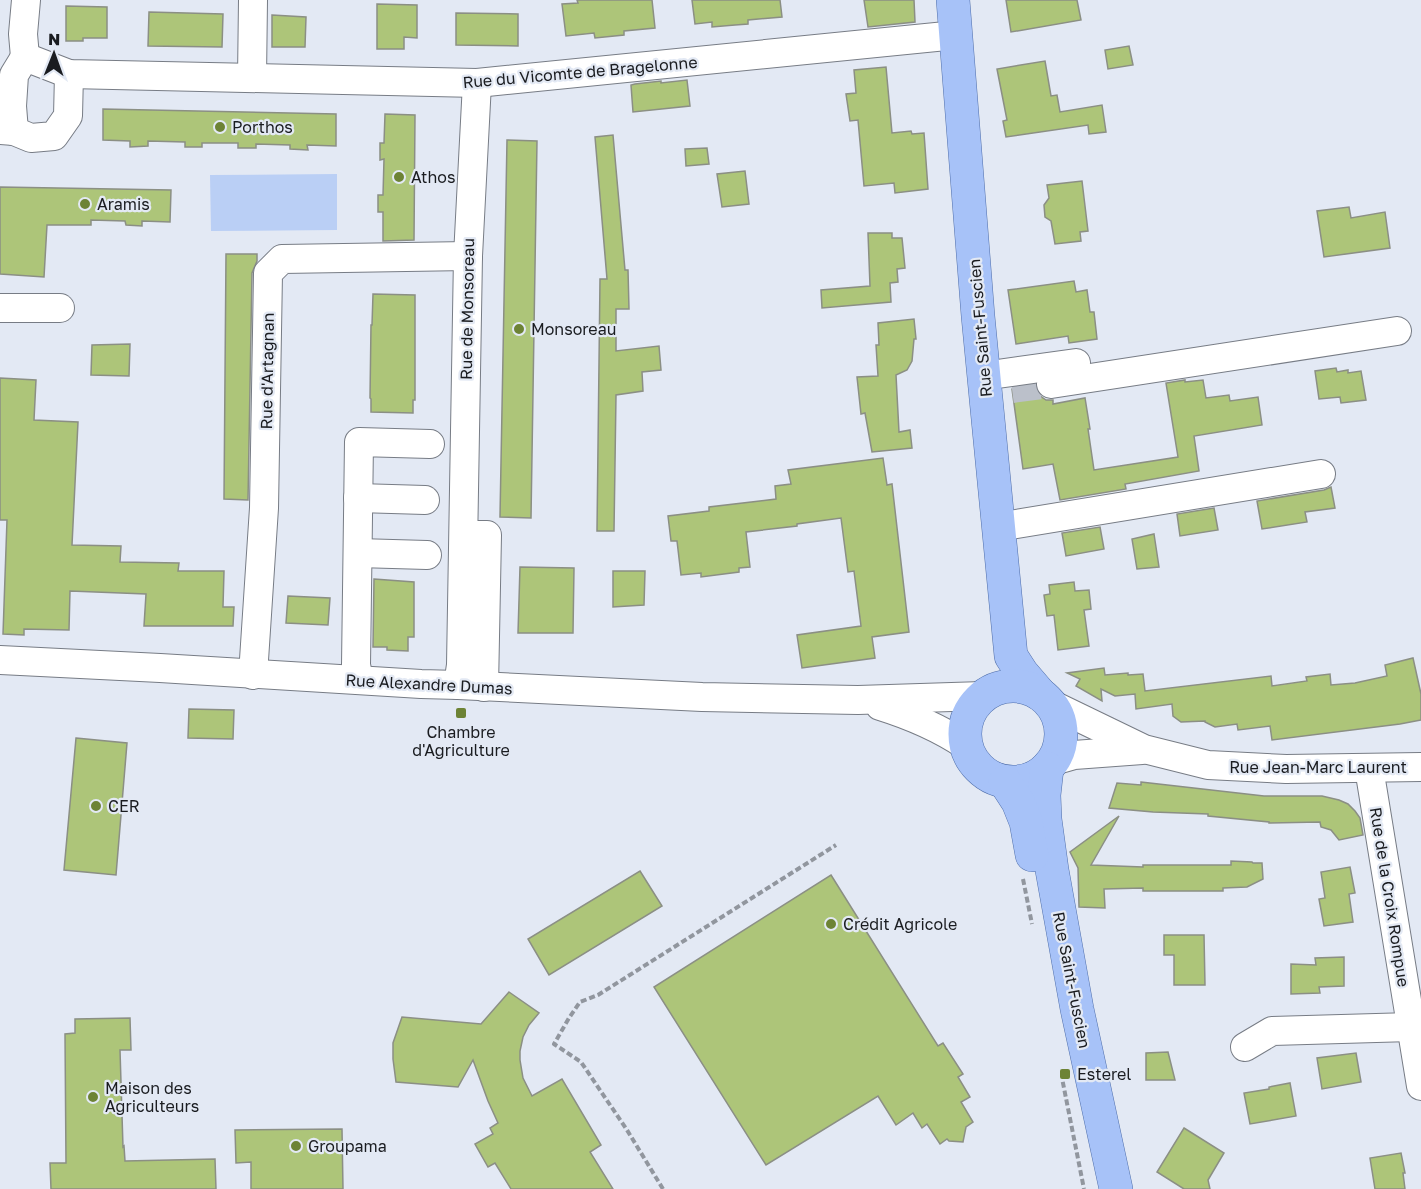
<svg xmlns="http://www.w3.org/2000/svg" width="1421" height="1189" viewBox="0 0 1421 1189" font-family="'Golos Text',sans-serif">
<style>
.green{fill:#bacff5}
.building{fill:#adc579;stroke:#8b8f84;stroke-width:1.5}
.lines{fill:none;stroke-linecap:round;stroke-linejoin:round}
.minor-tunnel{stroke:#bbc0ca;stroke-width:28;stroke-dasharray:28 14;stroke-linecap:butt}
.minor-casing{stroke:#777c85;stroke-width:30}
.major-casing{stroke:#4f6eaa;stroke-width:34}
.path{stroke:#91969e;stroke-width:4;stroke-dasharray:6 3;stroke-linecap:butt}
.minor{stroke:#fff;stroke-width:28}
.major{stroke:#a7c2f8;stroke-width:33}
.poi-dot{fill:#6d8335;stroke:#e3e9f4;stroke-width:2}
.labels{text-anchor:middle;stroke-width:4.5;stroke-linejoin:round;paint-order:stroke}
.street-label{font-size:16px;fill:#1a1c20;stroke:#e3e9f4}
.poi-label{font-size:16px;fill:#1a1c20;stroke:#e3e9f4;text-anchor:start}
</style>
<rect width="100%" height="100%" fill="#e3e9f4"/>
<!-- green -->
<path class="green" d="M337,174V230L211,231L210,175Z"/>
<!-- building -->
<g class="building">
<path d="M577,0H652L655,28L624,31V35L595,38L594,33L566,36L562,4L578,3Z"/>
<path d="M692,0H780L782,17L748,20V24L735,25L712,27V22L695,24Z"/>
<path d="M864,0H914L915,22L868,27Z"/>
<path d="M1006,0H1077L1081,20L1011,32Z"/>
<path d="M377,4L417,5V38L404,37V49H377Z"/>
<path d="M66,6L107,7V38H83V41H66Z"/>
<path d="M149,12L223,14L222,47L148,46Z"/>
<path d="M456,13L518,14V46L456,45Z"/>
<path d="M272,15L306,17L305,47H272Z"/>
<path d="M1129,46L1133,65L1108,69L1105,50Z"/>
<path d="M1045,61L1051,96L1057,95L1060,112L1102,105L1106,132L1089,134L1088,125L1006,137L1003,121L1007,120L997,69Z"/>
<path d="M886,67L892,133L911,131L912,134L924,133L928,189L895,193L894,183L864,186L858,120L850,121L846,94L856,93L854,70Z"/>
<path d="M687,80L690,106L633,112L631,85L635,84L661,81V83Z"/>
<path d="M103,109L336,114V146L307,145L308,150L290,149V145L256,144V148H238V143H202V147H185V142L148,141V146L130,147V141L103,140Z"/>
<path d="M385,114L415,115L414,240L383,241V212H378V195H383L384,159L380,160V143H384Z"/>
<path d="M613,135L625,270H628L629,309H616V351L659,346L661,370L642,372L643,391L616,395L614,531H597L600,279H607L595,137Z"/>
<path d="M507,140L537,141L531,518L500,517Z"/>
<path d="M707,148L709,164L686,166L685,149Z"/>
<path d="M745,171L749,204L722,207L717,174Z"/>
<path d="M1082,181L1088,231L1080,232L1081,241L1055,244L1051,221L1045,217L1044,205L1049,198L1047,185Z"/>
<path d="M0,187L171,190L170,222L142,221V226L126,225L125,221L91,220V225H47L44,277L0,274Z"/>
<path d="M1349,207L1351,218L1385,212L1390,248L1324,257L1317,211Z"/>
<path d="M868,233H892V238H902L905,268L897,269L898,282L890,283L891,302L822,308L821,290L870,286Z"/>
<path d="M226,254H257V261L252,273L248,500L224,499Z"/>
<path d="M1074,281L1076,292L1087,290L1090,312H1094L1097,339L1069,343L1068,336L1016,344L1008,290Z"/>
<path d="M373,294L415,295V400H413V413L371,412V399L370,398L371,325H372Z"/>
<path d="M914,319L916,339H914L912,361L907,370L896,375L899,432L910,430L912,448L872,452L865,413L861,414L857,377L878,376L876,345H879L878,323Z"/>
<path d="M130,344L129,376L91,375L92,345Z"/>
<path d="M1336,368L1337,372L1348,370V373L1361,371L1366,400L1341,403L1340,397L1319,399L1315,371Z"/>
<path d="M0,378L36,380L34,420L78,422L72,545L121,546L120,562L179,563L178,571H224L223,607H234L233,626H144L146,594L70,591L69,630L24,629V635L3,634L7,520H0Z"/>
<path d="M1185,380V382L1203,380L1206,398L1229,395L1230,401L1258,397L1262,425L1194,436L1199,471L1125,484L1126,489L1060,500L1053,464L1023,469L1012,389L1035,385L1039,395L1046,400H1053V404L1085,398L1090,429H1088L1094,470L1178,457L1166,383Z"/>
<path d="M883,458L887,485L892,484L909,632L872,637L875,658L802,668L797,635L861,626L854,571L848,572L841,518L797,524V526L746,532L750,567L739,568V572L701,577V573L681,575L677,541H671L668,516L709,511V507L776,499L775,486L791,484L788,470Z"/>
<path d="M1331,487L1335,508L1305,512L1307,522L1262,529L1257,501L1324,490Z"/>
<path d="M1214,508L1218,530L1180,536L1177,514Z"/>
<path d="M1100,527L1104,549L1066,556L1062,533Z"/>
<path d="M1154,534L1159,567L1137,569L1132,539Z"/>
<path d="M520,567L574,568L573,633H518Z"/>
<path d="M613,571H645L644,605L613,607Z"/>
<path d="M374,579L414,582V637H408V651L387,650V647H373Z"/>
<path d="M1074,582L1075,591L1089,590L1091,609L1084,610L1089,646L1058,650L1054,615L1047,616L1044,595L1050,594L1049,585Z"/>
<path d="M288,596L330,598L328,625L286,623Z"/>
<path d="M1413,658L1421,694V720L1400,724L1272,740L1270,726L1238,730L1237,724L1215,727L1205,722V721L1181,722L1173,716L1172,704L1136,709L1135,694L1115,696L1101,689L1102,701L1076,686L1080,679L1067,673L1104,668L1105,675L1128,673V675L1143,674L1145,691L1271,676L1272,686L1307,681L1306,677L1330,674L1331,685L1355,683L1387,676L1385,665Z"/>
<path d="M189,709L234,710L233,739L188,738Z"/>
<path d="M76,738L127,743L116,875L64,870Z"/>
<path d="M1141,782L1264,796H1322L1339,800L1348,804L1355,811L1360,818L1363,835L1339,840L1331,830L1321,827L1320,822L1269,823V822L1208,816V814L1153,812L1109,808L1117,783L1141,785Z"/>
<path d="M1119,816L1091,865L1143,867V865H1231V861L1252,862L1253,863H1262L1263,879L1247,887L1223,888V891H1143V888L1104,889L1105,908L1079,907L1078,868L1070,852Z"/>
<path d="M1350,867L1355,893L1349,894L1353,922L1324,926L1319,899L1325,898L1321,872Z"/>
<path d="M640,871L662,906L549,975L528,939Z"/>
<path d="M831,875L938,1046L943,1043L963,1074L958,1077L970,1097L961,1102L973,1122L966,1127L963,1142L949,1141L947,1139L940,1144L927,1124L922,1128L913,1113L896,1125L878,1096L766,1165L654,987Z"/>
<path d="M1164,935H1204L1205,985H1174V955H1164Z"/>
<path d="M1344,957V986L1319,987L1320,993L1291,994V964L1316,965L1315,958Z"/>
<path d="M509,992L539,1013L529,1025L523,1037L520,1051V1060L523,1078L532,1096L562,1079L601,1145L590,1152L613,1189H511L495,1163L488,1167L475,1144L493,1134L490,1128L498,1123L488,1101L473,1060L458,1087L396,1082L393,1059V1043L402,1017L481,1024Z"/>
<path d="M130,1018L131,1050H120L123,1147L124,1146L125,1161L215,1159L216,1189H51L50,1163H66L65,1034L75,1033V1019Z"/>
<path d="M1168,1052L1175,1080H1146V1053Z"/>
<path d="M1356,1053L1361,1082L1322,1089L1317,1058Z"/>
<path d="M1290,1083L1296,1116L1250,1124L1244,1093L1269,1089V1087Z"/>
<path d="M1184,1128L1224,1153L1208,1180L1210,1189H1184L1157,1172Z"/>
<path d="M342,1129L343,1189H251V1162L236,1163L235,1130Z"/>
<path d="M1401,1153L1405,1173H1403L1405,1189H1375L1370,1158Z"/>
</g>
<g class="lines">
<!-- minor-tunnel -->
<path class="minor-tunnel" d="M1012,389L1051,384"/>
<defs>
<g id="minor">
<path d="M25,57L69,74L477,83L956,35"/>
<path d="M25,57L23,34L26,0"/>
<path d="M252,78L253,0"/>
<path d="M0,130L14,131L31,138L54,136L68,116L69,74"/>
<path d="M14,131L12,106L14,75L25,57"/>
<path d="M0,308H60"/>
<path d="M983,376L1076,363"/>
<path d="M1051,384L1397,331"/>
<path d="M358,498L425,500"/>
<path d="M998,527L1321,474"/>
<path d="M464,535H487L484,687"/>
<path d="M358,553L427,555"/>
<path d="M0,660L160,668L421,684L458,685L702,697L858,700L983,696"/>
<path d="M253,675L264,508L268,273L282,259L468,256"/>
<path d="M359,680L356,665L359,442L430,444"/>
<path d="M458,685L461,665L468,256L477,83"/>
<path d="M1051,704L1144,749L1208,765L1286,769L1421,767"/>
<path d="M880,706C912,716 938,727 965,745"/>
<path d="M1053,761L1074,755L1142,750"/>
<path d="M1369,768L1421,1086"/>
<path d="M1245,1047L1272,1031L1411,1027"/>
</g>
<g id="major">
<path d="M953,0L978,316L1011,656L1022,673L1040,694"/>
<circle cx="1013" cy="734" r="48"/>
<path d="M1047,768L1044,795L1045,819L1052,870L1077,1009L1116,1189"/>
<path d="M1005,782L1018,802L1026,822L1032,855"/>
</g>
</defs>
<!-- minor casing -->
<use href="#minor" class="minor-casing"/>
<!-- major casing -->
<use href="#major" class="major-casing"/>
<!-- path -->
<g class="path">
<path d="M1023,879L1032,924"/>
<path d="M1061,1073L1084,1189"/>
<path d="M663,1189L627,1130L581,1062L554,1044L569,1018L580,1002L598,995L836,845"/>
</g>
<!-- minor -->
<use href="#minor" class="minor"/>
<!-- major -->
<use href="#major" class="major"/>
</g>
<!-- markers -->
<g class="poi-dot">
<circle cx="220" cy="127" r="6"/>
<circle cx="399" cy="177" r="6"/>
<circle cx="85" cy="204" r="6"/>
<circle cx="519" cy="329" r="6"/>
<rect x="455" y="707" width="12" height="12" rx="3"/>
<circle cx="96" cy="806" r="6"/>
<circle cx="831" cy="924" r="6"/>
<rect x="1059" y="1068" width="12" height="12" rx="3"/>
<circle cx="93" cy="1097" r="6"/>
<circle cx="296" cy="1146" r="6"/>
</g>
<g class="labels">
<!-- street labels -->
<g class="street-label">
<text transform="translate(580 72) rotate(-5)" y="6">Rue du Vicomte de Bragelonne</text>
<text transform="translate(467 309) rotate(-89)" y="6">Rue de Monsoreau</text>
<text transform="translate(980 328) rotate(-95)" y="6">Rue Saint-Fuscien</text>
<text transform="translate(267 371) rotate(-89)" y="6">Rue d'Artagnan</text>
<text transform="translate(429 684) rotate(3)" y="6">Rue Alexandre Dumas</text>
<text x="1318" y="773">Rue Jean-Marc Laurent</text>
<text transform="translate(1390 897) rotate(81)" y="6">Rue de la Croix Rompue</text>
<text transform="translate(1072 980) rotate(79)" y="6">Rue Saint-Fuscien</text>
</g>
<!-- poi labels -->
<g class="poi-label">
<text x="232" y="133">Porthos</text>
<text x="411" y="183">Athos</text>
<text x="97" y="210">Aramis</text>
<text x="531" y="335">Monsoreau</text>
<text x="461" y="738" text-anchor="middle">Chambre<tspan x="461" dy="18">d'Agriculture</tspan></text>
<text x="108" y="812">CER</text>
<text x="843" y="930">Crédit Agricole</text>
<text x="1077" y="1080">Esterel</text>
<text x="105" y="1094">Maison des<tspan x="105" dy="18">Agriculteurs</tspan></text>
<text x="308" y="1152">Groupama</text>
</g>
</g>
<!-- north arrow -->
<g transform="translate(54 54) rotate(1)" stroke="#e3e9f4" stroke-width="4.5" paint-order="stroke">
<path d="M0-4.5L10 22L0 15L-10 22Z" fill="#1a1c20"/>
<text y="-9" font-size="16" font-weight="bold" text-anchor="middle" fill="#1a1c20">N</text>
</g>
</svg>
